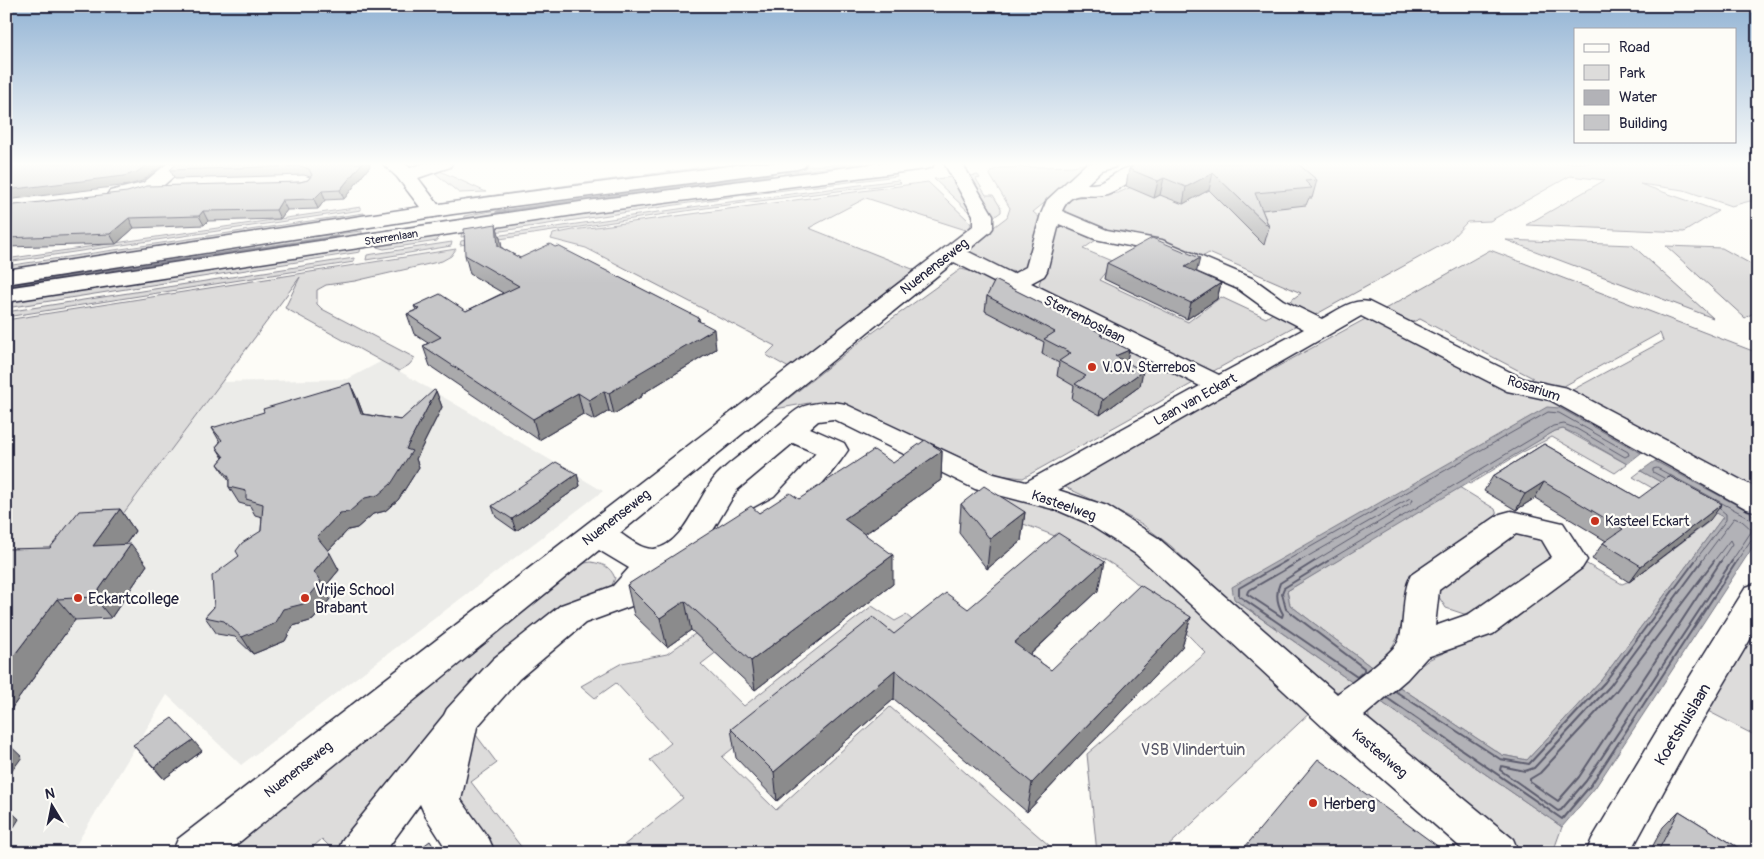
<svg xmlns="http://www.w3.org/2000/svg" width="1764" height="859" viewBox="0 0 1764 859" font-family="Pangolin,sans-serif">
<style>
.built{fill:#ecece9}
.green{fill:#dddcdb;stroke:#807f8b}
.water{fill:#b2b2b7;stroke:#787885}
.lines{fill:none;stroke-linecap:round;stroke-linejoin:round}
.shore-far1{stroke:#5c5c6d;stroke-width:1}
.shore{stroke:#5c5c6d;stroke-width:2}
.stream{stroke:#787885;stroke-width:5.5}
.minor-casing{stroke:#22223b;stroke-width:3}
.major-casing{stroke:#22223b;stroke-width:3}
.minor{fill:#fdfcf7;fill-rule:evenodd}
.major{fill:#fdfcf7;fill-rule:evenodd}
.wall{fill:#aaaaac;stroke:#22223b}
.shaded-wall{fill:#8b8b8c;stroke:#22223b}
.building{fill:#c6c6c8;stroke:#22223b}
.poi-dot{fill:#c8321e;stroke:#fdfcf7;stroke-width:2}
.labels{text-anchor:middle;stroke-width:4.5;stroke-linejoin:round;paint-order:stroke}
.far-street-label{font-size:11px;fill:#22223b;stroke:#fdfcf7}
.street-label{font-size:14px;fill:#22223b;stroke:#fdfcf7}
.poi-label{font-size:14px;fill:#22223b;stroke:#fdfcf7;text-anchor:start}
.near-poi-label{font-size:16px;fill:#22223b;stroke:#fdfcf7;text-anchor:start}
.near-street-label{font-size:16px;fill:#22223b;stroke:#fdfcf7}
.near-park-label{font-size:16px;fill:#5a5a6b;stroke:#fdfcf7}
</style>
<rect width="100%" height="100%" fill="#fdfcf7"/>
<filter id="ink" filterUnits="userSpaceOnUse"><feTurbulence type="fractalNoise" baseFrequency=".02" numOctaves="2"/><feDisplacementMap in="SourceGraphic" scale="10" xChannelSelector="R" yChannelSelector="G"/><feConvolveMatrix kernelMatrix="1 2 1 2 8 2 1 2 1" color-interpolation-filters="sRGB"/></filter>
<g filter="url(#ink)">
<!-- built -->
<path class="built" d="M303,273L223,382L348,379L382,361L603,491L241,765L167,695L71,853H6V320Z"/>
<!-- green -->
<g class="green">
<path d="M848,163H864L784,173L785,176L463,222L464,216L533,203L799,167Z"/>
<path d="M1087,163L1093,164L1033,212L1046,223C1044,231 1037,258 1032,264C1018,282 986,263 971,255L969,250L970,245L1007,217L1010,208L990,175L991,171L999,168L1073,166Z"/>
<path d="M1155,163H1758V201H1750L1731,206L1684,190L1640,184L1718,211L1684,232L1526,225L1605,180L1570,176L1490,221L1467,222L1449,241L1210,373L1044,290L1039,284L1059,227L1067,226L1096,240L1083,249L1114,262L1099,280L1188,322L1221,297L1266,318L1301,293L1209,253L1202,257L1123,231L1111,232L1058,212L1073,194L1118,193L1156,176Z"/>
<path d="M718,165L719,166L710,169L466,204V199Z"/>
<path d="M894,170L897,176L729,197L461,237L462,230Z"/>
<path d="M440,171L486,192L459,193L435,173Z"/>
<path d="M978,175L980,178L976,179L986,195H993L1001,208V212L994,217L969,176Z"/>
<path d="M953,177L973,212H969L934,179Z"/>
<path d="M898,180L901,183L712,207L460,245L461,241L699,206Z"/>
<path d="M928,182L969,221L971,224L969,231L866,198L809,228L920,272L789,368L766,355L775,346L586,248L551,239L553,234L573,230Z"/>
<path d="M361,207V210L6,262V259Z"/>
<path d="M364,213V219L6,273V266Z"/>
<path d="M362,231V237L6,291V281L274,241Z"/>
<path d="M439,234L437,241L384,249L377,247V243Z"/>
<path d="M1506,240L1632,245L1713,318Z"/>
<path d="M452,242L451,246L366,260L367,255Z"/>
<path d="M361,246L360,252L6,308V300Z"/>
<path d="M1666,246L1722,248L1758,268V310L1745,318Z"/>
<path d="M456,249L451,256L442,261L355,281L326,285L317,290V304L322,309L415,358L409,365L399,371L285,308L300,277L96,550L6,555V320Z"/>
<path d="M1490,250L1758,353V495L1565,394L1663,341L1660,333L1555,391L1524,384L1533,378L1420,319L1410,323L1383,310Z"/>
<path d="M354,258V262L6,317V312Z"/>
<path d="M961,269L978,273L1195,382L1023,478L999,475L847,405L809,403L775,409L861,341Z"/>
<path d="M1369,317L1559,401L1646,450L1641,453L1560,408L1235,600L1356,685C1344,694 1335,692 1320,688L1171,546L1142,524L1127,516L1065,487L1183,418Z"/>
<path d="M1563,429L1627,464L1615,473L1552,437L1521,453L1470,484L1467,482L1555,431Z"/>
<path d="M1660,458L1758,506V521L1749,512L1655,461Z"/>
<path d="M1641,471L1723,517L1602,679L1527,760L1502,755L1395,684L1430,659L1490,632L1585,563L1622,584L1632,580L1710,521L1633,477Z"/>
<path d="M1459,487L1495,509L1499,521L1415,578L1398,637L1383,662L1374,669L1290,605L1287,591Z"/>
<path d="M981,490L1062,508L1140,549L1315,708L1161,853H1097L1087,754L1206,653C1178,626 1153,595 1122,571C1083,542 1015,522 969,504Z"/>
<path d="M1509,533L1543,538L1556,550L1554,562L1481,612L1464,614L1446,608L1437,594L1440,583Z"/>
<path d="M802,557L823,571L701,664L744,706L872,606L895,621L906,615L921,627L893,652L871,637L722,757L776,810L890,707L1058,853H614L683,798L650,760L671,743L616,683L595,698L581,686L622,663L667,654Z"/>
<path d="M591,562C603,564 610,566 615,578L610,590L597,597L341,853H336L322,839L306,853H219L579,564Z"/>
<path d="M1758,615V737L1700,707Z"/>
<path d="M1377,699L1562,827L1553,852L1525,853L1375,732L1369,718L1368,707Z"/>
<path d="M476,735L497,763L471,782L526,853H489L456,797L469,736Z"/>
</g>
<!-- water -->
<g class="water">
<path d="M1547,407L1560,408L1641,453L1627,464L1575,434L1563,429L1555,431L1287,591L1290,605L1374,669L1356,685L1234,599L1232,587Z"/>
<path d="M1655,461L1750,512L1758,521V539L1595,788L1562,827L1377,699L1395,684L1502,755L1527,760L1602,679L1723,517L1641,471Z"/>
</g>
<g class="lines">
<!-- shore-far1 -->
<g class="shore-far1">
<path d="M1664,478L1653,472V469L1657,468L1746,516L1753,523L1758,524"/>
<path d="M1284,562L1548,412L1559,413L1628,452L1629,455L1625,457L1577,429L1564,424L1553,426L1326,562"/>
<path d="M1298,562L1410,498L1413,499L1412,502L1313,562"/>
<path d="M1694,562L1726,520V514L1720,509"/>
<path d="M1701,562L1734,518L1742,521L1751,529V532L1731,562"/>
<path d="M1713,562L1730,540L1732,544L1720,562"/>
<path d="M1736,562L1751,540L1758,537"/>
</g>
<!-- shore -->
<g class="shore">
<path d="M1286,561L1239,588V596L1357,677L1364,671V668L1286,609L1282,593L1284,588L1328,561"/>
<path d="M1300,561L1248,591L1247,594L1282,617L1283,614C1277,604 1275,594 1280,583L1315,561"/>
<path d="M1702,561L1610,686L1534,768L1525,771L1501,766L1500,770L1558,811L1561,810L1586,781L1732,561"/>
<path d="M1714,561L1616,691L1540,773L1530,779V782L1558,801L1579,777L1721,561"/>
<path d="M1395,691L1500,759L1529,764L1605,682L1695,561"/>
<path d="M1387,698L1562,819L1591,785L1737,561"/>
</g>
<!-- stream -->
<g class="stream">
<path d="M498,213L770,175"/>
<path d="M6,287L337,238"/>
</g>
<defs>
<g id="minor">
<path d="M168,163H189L157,191L117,201L110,199L107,195L110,191L143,183Z"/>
<path d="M382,163H404L410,168L424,163H452L450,167L418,178L443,211L440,215L433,217L426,215L397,177Z"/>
<path d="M880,163H934L932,167L925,169L587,213L6,302V288L587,201Z"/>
<path d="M944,163H962L993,215V228L990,232L967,251L1013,274L1026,267L1041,214L1047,200L1087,163H1117L1115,167L1101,171L1087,184C1090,184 1095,184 1099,183C1113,178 1122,164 1139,168L1141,172L1139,176C1129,182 1118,190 1107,194C1086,200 1073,186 1062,211L1107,230L1162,240L1254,279L1283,300L1322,319C1337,311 1352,298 1369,302L1524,379L1567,388L1758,489V512L1747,509L1550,400L1507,391L1361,316L1058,490L1107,506L1158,538L1337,694C1350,684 1394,653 1399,640C1406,619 1401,595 1411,575L1500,514L1511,511L1563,523L1587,560L1582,568L1493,634L1427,657L1407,679L1364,716L1513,839L1519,853H1467L1324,728L1136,554L1085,522L1057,510L975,489L833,419L818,421L810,428L844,443L848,450C835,470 789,527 764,528C761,528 756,526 753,525L749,517L753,509L775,497L816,453L793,443L737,490L703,547L686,562L664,569L637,604L585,623L519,679L477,727L461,800L489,839L495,853H449L426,817L420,804L384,853H337L343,839L444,715L447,709L493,659L561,605L613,586L629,568L599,550L226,853H172L178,839L973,226V215ZM1059,224L1095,239L1148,250L1238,289L1267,310L1304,329L1219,375L1031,283L1044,276L1047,271ZM954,262L1200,386L1026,482L994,474L845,404C833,401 812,402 800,408C791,413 782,423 774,429C756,444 734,458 717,475C698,495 685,545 654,549C642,550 629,539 620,533ZM1516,534L1542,540L1552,557L1469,614L1435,626L1439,590Z"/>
<path d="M1758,583V626L1699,726L1630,853H1586L1592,839L1673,704L1746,587Z"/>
</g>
<path id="major" d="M752,163H806L804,167L797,169L453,214L6,284V270L453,202Z"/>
</defs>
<!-- minor casing -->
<use href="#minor" class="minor-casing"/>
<!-- major casing -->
<use href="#major" class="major-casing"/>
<!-- minor -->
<use href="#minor" class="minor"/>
<!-- major -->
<use href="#major" class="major"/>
</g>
<!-- wall -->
<g class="wall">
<path d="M177,163L370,166L344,199L325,200L318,209L287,210L280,219L208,221L204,225L134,228L116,244L6,247V206L300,182L308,180L310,177L304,175L175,179L170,170Z"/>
<path d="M1139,163L1317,180L1312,198H1309L1306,205L1262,210L1269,227L1264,245L1209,190L1183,204L1160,195L1154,198L1126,186L1129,169Z"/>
<path d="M496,224L501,242L502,248L520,258L699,321L716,349L642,394V396L614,414L609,411L594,420L583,414L539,440L430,366L423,346L428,343L414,334L407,314L416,310L414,306L466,311L503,293L470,274L465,255Z"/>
<path d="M1107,263L1196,272L1221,283L1217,299L1187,319L1104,279Z"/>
<path d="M987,296L1102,337L1129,350L1126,362L1140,386L1100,415L1072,399L1074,386L1057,376L1059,363L1042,354L1044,342L985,311Z"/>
<path d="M436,391L442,407L416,459L419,467L398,500L385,511L373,514L357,528L348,530L328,551L339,570L324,588L330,599L313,620L293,626L285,641L253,654L235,637L217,634L205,617L214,607L239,556L261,531L262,517L255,515L250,506L239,503L229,487V481L218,464L223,458L216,447L220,442L212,428L357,398L363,414L401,420Z"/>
<path d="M1544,444L1639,498L1710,520L1629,582L1592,559L1603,543L1606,541L1535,498L1516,510L1484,491L1493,476Z"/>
<path d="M942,451L941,480L865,534L893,584L755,690L691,630L667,647L634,615L627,585L759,513L799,499L893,463Z"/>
<path d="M577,474L580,486L516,531L496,517L492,506Z"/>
<path d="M961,504L1025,512L1021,541L987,569L959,533Z"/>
<path d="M120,509L135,531L126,544L147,565L111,618L75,620L6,716L50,548Z"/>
<path d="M1098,591L1030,655L1051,670L1191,617L1182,647L1027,812L894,699L777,801L736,758L731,729L968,609Z"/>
<path d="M133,745L202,751L164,779Z"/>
<path d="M1679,811L1747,853H1649L1663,827Z"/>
</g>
<!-- shaded-wall -->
<g class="shaded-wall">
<path d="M149,163H165L142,181L129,185L6,200V190Z"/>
<path d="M362,163H369L370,166L344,199L340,190Z"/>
<path d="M1213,173L1209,190L1183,204L1186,187Z"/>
<path d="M1164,178L1160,195L1154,198L1158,181Z"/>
<path d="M322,191L325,200L318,209L314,199Z"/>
<path d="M282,200L287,210L280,219L276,210Z"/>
<path d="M203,211L208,221L204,225L199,216Z"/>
<path d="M129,218L134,228L116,244L110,234Z"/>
<path d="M496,224L501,242L504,265L498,246Z"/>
<path d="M1200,258L1196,274L1185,267Z"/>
<path d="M1221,283L1217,299L1187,319L1191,303Z"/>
<path d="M699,318L702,336L714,329L716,349L642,394V396L614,414L609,393L636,375L697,320Z"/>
<path d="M1129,350L1126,366L1115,356Z"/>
<path d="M1143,371L1140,386L1100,415L1103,399Z"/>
<path d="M350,383L357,398L369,430L361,414Z"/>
<path d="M436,391L442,407L416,459L419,467L398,500L385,511L373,514L357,528L348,530L326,553L317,537L340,513L406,449Z"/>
<path d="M604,391L609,411L594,420L589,400Z"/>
<path d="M578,393L583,414L539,440L533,419Z"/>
<path d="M942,451L941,480L845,548L844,519Z"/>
<path d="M577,474L580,486L516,531L512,519Z"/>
<path d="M1544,482L1535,498L1516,510L1525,494Z"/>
<path d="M1722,504L1710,520L1629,582L1641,566Z"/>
<path d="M120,509L135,531L109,567L93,546Z"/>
<path d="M1025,512L1021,541L987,569L990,539Z"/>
<path d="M131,544L147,565L111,618L94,597Z"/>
<path d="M330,553L339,570L324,588L330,599L313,620L293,626L285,641L253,654L242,637L283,609Z"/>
<path d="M893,555V584L755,690L751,661Z"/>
<path d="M1104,562L1098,591L1010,673L1014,643Z"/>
<path d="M57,599L75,620L6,716V666Z"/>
<path d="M685,601L691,630L667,647L660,618Z"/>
<path d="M1191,617L1182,647L1027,812L1032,783Z"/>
<path d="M895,670L894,699L777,801L774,772Z"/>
<path d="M193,740L202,751L164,779L154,767Z"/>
<path d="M6,742L22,757L6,779Z"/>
<path d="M6,807L19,819L6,840Z"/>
</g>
<!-- building -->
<g class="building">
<path d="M6,163H149L137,172L124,176L6,190Z"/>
<path d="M177,163H362L340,190L322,191L314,199L282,200L276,210L203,211L199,216L129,218L110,234L6,238V206L127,192L147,186L300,182L308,180L312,175L309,169L300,166L170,170Z"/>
<path d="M1139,163H1297L1317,180L1305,181L1312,188L1255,193L1269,227L1213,173L1186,187L1164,178L1158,181L1129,169Z"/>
<path d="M496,224L498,246L520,258L550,244L555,247L558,246L699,318L697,320L714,329L636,375L638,376L609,393L604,391L589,400L578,393L533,419L423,346L441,337L407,314L419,309L414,306L440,294L466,311L519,286L465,255L464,229Z"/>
<path d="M1152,238L1200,258L1185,267L1221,283L1191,303L1107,263Z"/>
<path d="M995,280L1103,334L1100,335L1129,350L1115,356L1143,371L1103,399L1075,384L1086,376L1059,361L1071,353L1044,339L1055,332L987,296Z"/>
<path d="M350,383L361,414L401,420L434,390L436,391L406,449L412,451L391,484L378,495L365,498L349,512L340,513L317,537L330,553L314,572L321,582L303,604L283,609L274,624L242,637L224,621L205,617L214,607L212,576L239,556L236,551L242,543L261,531L263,504L246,499V491L229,487V477L218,464L224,457L216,447L222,440L212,428L264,412L263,409Z"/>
<path d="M925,440L942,451L844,519L893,555L751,661L685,601L660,618L627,585L751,506L759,513L790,493L799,499L874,450L893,463Z"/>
<path d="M1544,444L1639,498L1669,476L1722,504L1641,566L1603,543L1623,529L1544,482L1525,494L1493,476Z"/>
<path d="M556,462L577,474L512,519L492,506Z"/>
<path d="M984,486L1025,512L990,539L961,504Z"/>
<path d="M120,509L93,546L131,544L94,597L57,599L6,666V549L50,548L79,511Z"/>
<path d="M1058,533L1104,562L1014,643L1051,670L1140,585L1191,617L1032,783L895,670L774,772L731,729L873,617L894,634L946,593L968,609Z"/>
<path d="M172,718L193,740L154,767L133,745Z"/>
<path d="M1318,759L1447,853H1240Z"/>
<path d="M1679,811L1747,853H1657Z"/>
<path d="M430,841L438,853H414Z"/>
</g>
</g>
<!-- sky -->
<linearGradient id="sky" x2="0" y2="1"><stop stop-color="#92b3d4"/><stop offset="0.58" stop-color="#fefefb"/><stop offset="1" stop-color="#fefefb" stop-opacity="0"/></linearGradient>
<rect width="1764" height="283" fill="url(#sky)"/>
<!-- markers -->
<g class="poi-dot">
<circle cx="1092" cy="367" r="5"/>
<circle cx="1595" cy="521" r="5"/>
<circle cx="78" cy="598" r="5"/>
<circle cx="305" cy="598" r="5"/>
<circle cx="1313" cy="803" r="5"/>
</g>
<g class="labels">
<!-- far-street labels -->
<g class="far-street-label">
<text transform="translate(391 237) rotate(-9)" y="4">Sterrenlaan</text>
</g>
<!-- street labels -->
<g class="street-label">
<text transform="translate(934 266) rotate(-38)" y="5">Nuenenseweg</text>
<text transform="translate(1085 319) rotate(27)" y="5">Sterrenboslaan</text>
<text transform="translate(1534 388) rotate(18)" y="5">Rosarium</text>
<text transform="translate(1195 399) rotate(-29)" y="5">Laan van Eckart</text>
<text transform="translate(1064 505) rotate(19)" y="5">Kasteelweg</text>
<text transform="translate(616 517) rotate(-38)" y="5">Nuenenseweg</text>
<text transform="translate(1380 753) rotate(40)" y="5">Kasteelweg</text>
<text transform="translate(298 769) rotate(-38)" y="5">Nuenenseweg</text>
</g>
<!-- poi labels -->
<g class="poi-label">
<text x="1102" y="372">V.O.V. Sterrebos</text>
<text x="1605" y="526">Kasteel Eckart</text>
</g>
<!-- near-poi labels -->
<g class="near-poi-label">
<text x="315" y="595">Vrije School<tspan x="315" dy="18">Brabant</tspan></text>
<text x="88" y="604">Eckartcollege</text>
<text x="1323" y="809">Herberg</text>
</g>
<!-- near-street labels -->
<g class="near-street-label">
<text transform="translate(1682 724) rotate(-59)" y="6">Koetshuislaan</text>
</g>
<!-- near-park labels -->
<g class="near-park-label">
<text x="1193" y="755">VSB Vlindertuin</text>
</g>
</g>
<!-- margin -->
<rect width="1764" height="859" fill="none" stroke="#fdfcf7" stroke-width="25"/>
<rect x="12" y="12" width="1739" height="834" fill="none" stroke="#22223b" stroke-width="2" filter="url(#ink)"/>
<!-- legend -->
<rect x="1574" y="28" width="162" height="115" fill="#fdfcf7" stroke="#a5a5ac"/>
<rect x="1584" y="44" width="25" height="8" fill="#fdfcf7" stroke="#a5a5ac"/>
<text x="1619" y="52" font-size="15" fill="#22223b">Road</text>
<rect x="1584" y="65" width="25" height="15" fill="#dddcdb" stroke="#a5a5ac"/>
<text x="1619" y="78" font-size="15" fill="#22223b">Park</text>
<rect x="1584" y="90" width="25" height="15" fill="#b2b2b7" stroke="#a5a5ac"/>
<text x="1619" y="102" font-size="15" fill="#22223b">Water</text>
<rect x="1584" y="115" width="25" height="15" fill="#c6c6c8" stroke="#a5a5ac"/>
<text x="1619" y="128" font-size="15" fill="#22223b">Building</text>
<!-- north arrow -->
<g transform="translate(52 806) rotate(350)" stroke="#fdfcf7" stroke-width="4" paint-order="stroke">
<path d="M0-4L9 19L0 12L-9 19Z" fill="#22223b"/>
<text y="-8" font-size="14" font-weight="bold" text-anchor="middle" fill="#22223b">N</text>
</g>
</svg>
